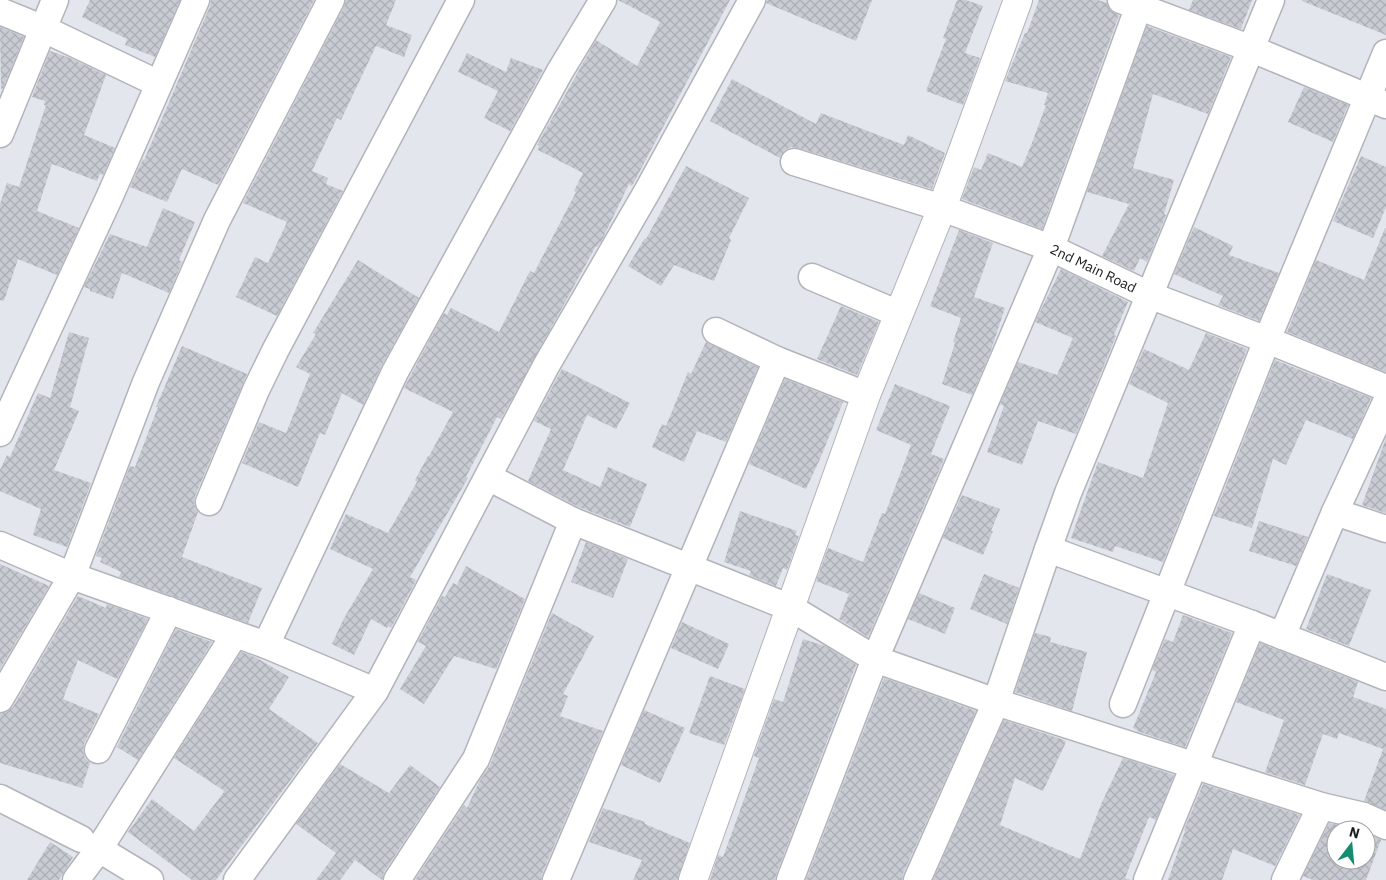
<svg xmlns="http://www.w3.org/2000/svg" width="1386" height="880" viewBox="0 0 1386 880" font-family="'IBM Plex Sans',sans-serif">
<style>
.building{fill:url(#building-cross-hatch)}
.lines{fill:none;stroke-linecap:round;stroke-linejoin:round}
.street-casing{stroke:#b2b4bc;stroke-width:29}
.secondary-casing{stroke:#b2b4bc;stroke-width:30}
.street{stroke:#fff;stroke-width:26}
.secondary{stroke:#fff;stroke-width:28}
.labels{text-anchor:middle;stroke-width:4;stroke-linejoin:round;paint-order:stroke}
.street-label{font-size:14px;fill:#1b1c1f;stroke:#fff}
</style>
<defs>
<pattern id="building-cross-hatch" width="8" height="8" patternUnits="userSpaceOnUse" patternTransform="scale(1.25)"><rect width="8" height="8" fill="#c9cbd3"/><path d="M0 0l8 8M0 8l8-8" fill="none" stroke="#acaeb5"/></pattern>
</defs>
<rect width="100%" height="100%" fill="#e3e6ed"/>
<!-- building -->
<g class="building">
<path d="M90,0H180L155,57L125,45L127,39L82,17Z"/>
<path d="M211,0H314L218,185L182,169L167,202L130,187L143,159L144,160L167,107L210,6Z"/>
<path d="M346,0H396L386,25L412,35L404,57L376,46L341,120L337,118L312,171L328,178L326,184L343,191L277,316L236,297L255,257L268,263L287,222L243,203L344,7Z"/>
<path d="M618,0H730L632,186L629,184L602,240L597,247L596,246L501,419L497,417L466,477L468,478L410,577L416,580L391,628L388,626L387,628L371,619L354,655L332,644L343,620L373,569L330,549L346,514L388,533L417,482L415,480L428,456H429L453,412L404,388L444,313L447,315L451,308L499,332L530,271L534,273L576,192L574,191L583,173L538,150L539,146L537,145L596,40L637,66L660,22Z"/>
<path d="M767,0H872L856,41L766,3Z"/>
<path d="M957,0H966L983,6L965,53L980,58L963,105L926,91L946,39L943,38Z"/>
<path d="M1039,0H1098L1107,3L1110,10L1119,15L1042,229L962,199L974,167L981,170L988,153L1022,167L1030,148L1046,105H1044L1048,93L1005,81L1025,33H1027Z"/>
<path d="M1193,0H1252L1241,29L1189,10Z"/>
<path d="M1302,0H1386V35L1302,1Z"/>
<path d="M1147,26L1231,57L1208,114L1153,94L1133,168L1174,180L1164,214L1166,215L1147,262L1140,258L1134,271L1102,256L1129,204L1087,192Z"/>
<path d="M0,27L24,37L3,88L1,89Z"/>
<path d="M50,51L70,58L106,75L84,135L115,148L103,175L100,174L97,181L52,164L37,211L79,228L57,275L18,259L4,301L0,300V204L7,183L19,187L46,105H44L45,101L32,97Z"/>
<path d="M467,53L506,72L511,58L543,70L510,131L484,118L498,91L458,72Z"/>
<path d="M732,79L816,124L821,113L904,145L908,135L945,153L932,189L798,148L791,147L784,151L780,158L710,121Z"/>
<path d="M1304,87L1348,105L1333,142L1288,122Z"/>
<path d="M1361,156L1386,167V207L1373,238L1333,221Z"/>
<path d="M686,166L749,198L729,238L731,240L714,281L674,265L661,286L628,266L645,238L646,239Z"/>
<path d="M163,208L195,222L179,260L182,262L169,293L122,273L113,299L90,291V289L84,287L110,234L147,247Z"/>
<path d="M1194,227L1233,246L1229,255L1279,273L1259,321L1218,305L1223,296L1174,274Z"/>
<path d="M1385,228H1386V372L1287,332L1316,260L1364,280Z"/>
<path d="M959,230L993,243L974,297L1005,308L990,353L972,395L942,384L955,343L953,342L961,318L930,306Z"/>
<path d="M358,260L419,298L382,365L363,405L342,393L325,435L320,433L298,487L242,463L259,422L286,433L310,374L296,367L316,334L313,333Z"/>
<path d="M1061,269L1128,302L1114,335L1116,336L1076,434L1038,421L1022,465L987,452L1004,406L1000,404L1018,362L1057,375L1073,338L1035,322Z"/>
<path d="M841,306L879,322L857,375L817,359Z"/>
<path d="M69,332L89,338L70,407L79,411L54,470L91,483L67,547L33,535L41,509L0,491V470L7,455L10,457L38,393L50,398Z"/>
<path d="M1206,333L1247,349L1163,562L1115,546L1113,552L1071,538L1098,462L1143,478L1168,403L1129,384L1144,349L1189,370Z"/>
<path d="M706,342L758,367L726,442L697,431L684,462L652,447L662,424L666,426L688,372L691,374Z"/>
<path d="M182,346L247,374L195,496L194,504L198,512L182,557L262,588L248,623L119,577L121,572L100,562L102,558L96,556L130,466L135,467L158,407H156Z"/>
<path d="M1275,360L1371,398L1353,439L1306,420L1286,465L1273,459L1252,528L1214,516Z"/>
<path d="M562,369L630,403L616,429L587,415L563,470L600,487L608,467L647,484L630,527L579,507L528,481L551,429L534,421Z"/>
<path d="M785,379L843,402L820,459L806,489L749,464Z"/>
<path d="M895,384L950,406L931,454L944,459L868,637L839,619L849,594L816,581L828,548L863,562L882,513L885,514L911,445L876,430Z"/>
<path d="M1386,438V513L1362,505Z"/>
<path d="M962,495L1000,509L991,531H993L983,555L943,538Z"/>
<path d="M740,511L797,531L795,535L799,536L787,570L783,568L776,586L749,575L751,571L724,562Z"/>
<path d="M1259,521L1308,537L1296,566L1249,551Z"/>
<path d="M586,542L628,559L613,598L571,582Z"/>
<path d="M0,564L49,586L0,669Z"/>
<path d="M466,566L525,599L496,669L454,656L424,704L400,689L426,646L418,642L442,596L445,597L453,583L457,585Z"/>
<path d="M984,574L1019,588L1007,624L970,609Z"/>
<path d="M1327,574L1371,590L1349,646L1306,629Z"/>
<path d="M919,593L955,608L945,634L908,619Z"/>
<path d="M78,596L106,608L107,604L148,619L117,679L78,660L63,699L99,714L84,744L83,751L85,758L90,763L82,788L0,763V714L7,712L13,707Z"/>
<path d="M552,613L594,636L563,694L568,696L560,716L603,731L542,874L541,880H415L464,805L467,808L479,782L490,765Z"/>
<path d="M1183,615L1232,633L1185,747L1137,731V730L1133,728L1156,672L1152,670L1165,639L1173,642Z"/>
<path d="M682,622L729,644L718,669L671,648Z"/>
<path d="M176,629L212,642L138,760L117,747Z"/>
<path d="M1035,633L1051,637L1050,642L1087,652L1072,711L1015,692Z"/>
<path d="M803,639L825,646L856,665L776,875L775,880H710L718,855L723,857L759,758L754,756L774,699L783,702Z"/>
<path d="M1260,643L1358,682L1353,697L1386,709V810L1364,801L1383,749L1339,733L1337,739L1323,734L1305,785L1265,772L1284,720L1236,702Z"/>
<path d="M241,652L255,657L289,677L269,709L318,743L216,880H192L128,832L152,799L194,831L224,792L223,790L174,758Z"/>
<path d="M710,676L745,689L724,745L689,733Z"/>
<path d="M884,678L976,711L903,874L902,880H806Z"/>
<path d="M644,710L685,728L660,783L621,765Z"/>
<path d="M1004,720L1064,740L1066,742L1043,791L1015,778L1000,825L1080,859L1102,802L1123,758L1174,775L1156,820L1149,817L1125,878L1130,880H933Z"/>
<path d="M340,764L389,793L410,765L440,787L384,872L382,880L355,860L340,880H316L336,853L296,824Z"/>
<path d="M1203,784L1300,815L1275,866L1233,849L1222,880H1168L1185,831L1184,830Z"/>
<path d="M603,808L645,822V824L690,843L678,880H633L642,860L589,842Z"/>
<path d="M1329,823L1358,830H1336V860H1366V833L1381,840L1366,880H1313L1303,876Z"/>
<path d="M50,842L73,857L59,880H27Z"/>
</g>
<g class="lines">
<defs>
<g id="street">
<path d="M1121,0L1252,49L1386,105"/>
<path d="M0,11L44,29L159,84"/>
<path d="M0,134L55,0"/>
<path id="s1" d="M794,162L942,208L1051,248L1149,295L1267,340L1386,388"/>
<path d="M812,277L899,314"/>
<path d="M716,331L777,360"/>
<path d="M0,433L109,198L196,0"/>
<path d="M488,477L573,521"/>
<path d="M209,502L256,390L275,351L461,0"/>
<path d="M1335,512L1386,529"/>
<path d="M0,545L72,576L266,645L375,691"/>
<path d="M1048,549L1068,493L1271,0"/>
<path d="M1282,636L1335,512L1386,402"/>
<path d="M266,645L395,372L559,73L603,0"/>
<path d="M0,699L72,576L146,382L217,220L331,0"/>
<path d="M1123,704L1267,340L1386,53"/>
<path d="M98,750L169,610"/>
<path d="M0,798L81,839"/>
<path d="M99,849L150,880"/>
<path d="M76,880L99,849L235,634"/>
<path d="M237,880L375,691L546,366L648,190L752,0"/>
<path d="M397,880L476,759L573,521L791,608L875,659L996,702L1321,806L1364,816L1386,826"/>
<path d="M556,880L777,360L866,395"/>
<path d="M790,880L875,659L1051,248L1141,0"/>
<path d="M917,880L996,702L1048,549L1252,624L1386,677"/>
<path d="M1147,880L1252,624"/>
<path d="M1285,880L1321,806"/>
</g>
<path id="secondary" d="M693,880L866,395L942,208L1018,0"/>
</defs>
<!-- street casing -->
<use href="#street" class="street-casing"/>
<!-- secondary casing -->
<use href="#secondary" class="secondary-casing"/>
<!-- street -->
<use href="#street" class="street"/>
<!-- secondary -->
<use href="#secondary" class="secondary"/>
</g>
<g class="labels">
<!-- street labels -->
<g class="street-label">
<text dy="5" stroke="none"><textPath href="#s1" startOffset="318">2nd Main Road</textPath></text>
</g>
</g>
<!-- north arrow -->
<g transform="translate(1351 845) rotate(16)"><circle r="24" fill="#ffffff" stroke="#a4a4a5"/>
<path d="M0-4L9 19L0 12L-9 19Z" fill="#168c6e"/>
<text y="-8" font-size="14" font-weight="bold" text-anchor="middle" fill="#1b1c1f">N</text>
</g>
</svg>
